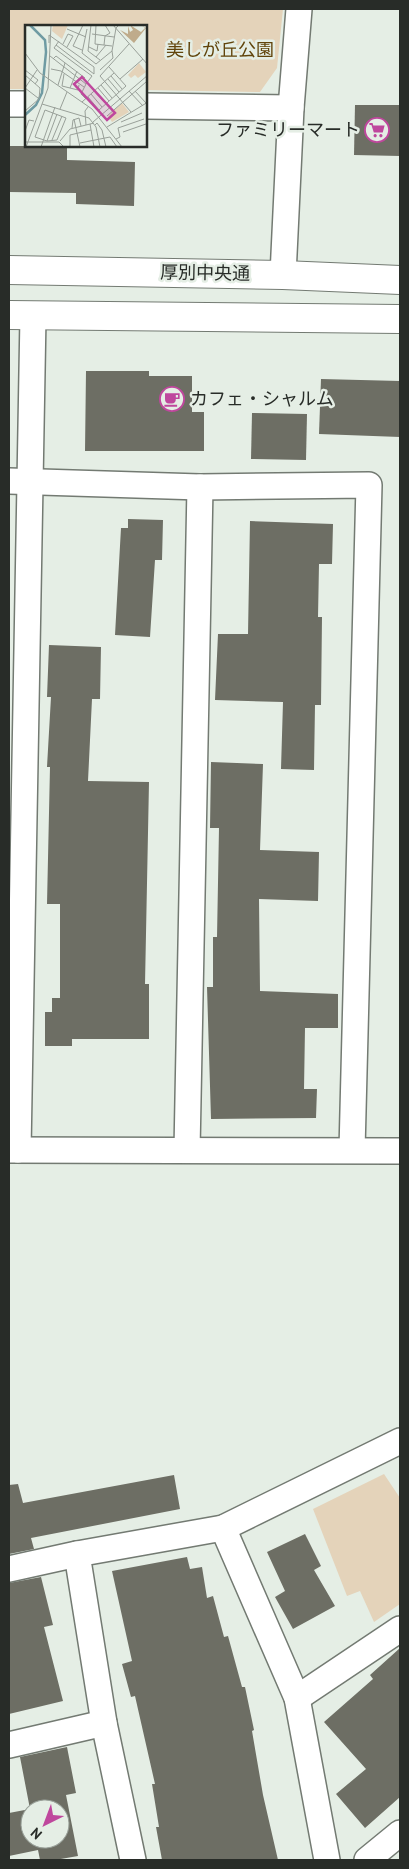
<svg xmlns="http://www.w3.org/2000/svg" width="409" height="1869" viewBox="0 0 409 1869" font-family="'PT Sans','Noto Sans JP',sans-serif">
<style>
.green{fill:#e4d3ba}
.building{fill:#6d6e64;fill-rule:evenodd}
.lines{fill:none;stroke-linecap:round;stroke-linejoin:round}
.street-casing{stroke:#737a72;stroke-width:28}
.secondary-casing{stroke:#737a72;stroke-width:30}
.street{stroke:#fff;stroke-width:25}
.secondary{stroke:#fff;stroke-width:28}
.labels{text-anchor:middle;stroke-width:5;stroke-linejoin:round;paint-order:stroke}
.park-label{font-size:18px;fill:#61440b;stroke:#e5eee5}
.poi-label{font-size:18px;fill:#282c28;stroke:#e5eee5;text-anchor:end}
.street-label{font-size:18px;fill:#282c28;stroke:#e5eee5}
.inset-river{fill:none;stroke:#6f9ba3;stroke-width:2.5}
.inset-road{fill:none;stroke:#99a099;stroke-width:1}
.view{fill:#bf479d;fill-opacity:0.15;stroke:#bf479d;stroke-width:2.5}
.inset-edge{fill:none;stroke:#282c28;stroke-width:2.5}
</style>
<rect width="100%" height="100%" fill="#e5eee5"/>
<!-- green -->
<g class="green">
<path d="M9,9H283L277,68L260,92L146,90V26H26V89H9Z"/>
<path d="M384,1474L400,1498V1604L374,1622L360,1591L347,1596L313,1509Z"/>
</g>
<!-- building -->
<g class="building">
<path d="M355,105H400V156L354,155Z"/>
<path d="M9,146H67V160L135,162L134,206L76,204V193L9,192Z"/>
<path d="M86,371H149V376H192V412H204V451H85Z"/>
<path d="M321,379L400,381V437L319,434Z"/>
<path d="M252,413L307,414L306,460L251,459Z"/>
<path d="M128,519L163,520L162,560H155L150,637L115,635L121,528H128Z"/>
<path d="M250,521L333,524L332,564H319L318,617H322L321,705H315L314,770L281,769L283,702L215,700L218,634H248Z"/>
<path d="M49,645L101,647L100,699H92L88,781L149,782L145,984H149V1039H72V1046H45V1012H52V998H60V904H47L50,767H47L51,697H47Z"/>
<path d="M211,762L263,764L260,850L319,852L318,901L259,899L260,991L338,994V1028H305L304,1089H317L316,1118L211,1119L207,987H213V937H217L219,828H210Z"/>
<path d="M174,1475L180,1509L31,1538L34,1549L9,1554V1485L18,1484L23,1503Z"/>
<path d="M305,1534L321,1566L314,1570L335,1606L293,1629L275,1597L285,1591L267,1552Z"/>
<path d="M187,1557L190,1569L202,1567L207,1598L213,1596L224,1637L228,1636L242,1687H245L254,1730L252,1731L263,1795L278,1860H162L156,1827H159L152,1784H155L135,1696L131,1697L122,1664L132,1661L112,1571Z"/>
<path d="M41,1577L53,1625L44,1627L63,1701L9,1714V1583Z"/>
<path d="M400,1648V1797L365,1828L336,1794L366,1769L324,1722L373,1679L370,1675Z"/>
<path d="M67,1747L76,1793L66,1795L78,1856L55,1860H40L38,1850L9,1856V1813L30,1809L20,1757ZM30,1809H60V1839H30Z"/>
</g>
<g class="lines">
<defs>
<g id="street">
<path d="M9,104H26"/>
<path d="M146,106L291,108"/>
<path d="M283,275L291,108L299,9"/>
<path d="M9,481L200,487L369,485L352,1150"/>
<path d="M9,1150L400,1151"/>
<path d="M18,1150L33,316"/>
<path d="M187,1150L200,487"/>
<path d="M223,1528L297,1698L327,1860"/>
<path d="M9,1569L77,1554"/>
<path d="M297,1698L400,1629"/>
<path d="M9,1745L104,1723"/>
<path d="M133,1860L104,1723L77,1554L223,1528L400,1441"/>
<path d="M367,1860L400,1833"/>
</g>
<g id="secondary">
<path d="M9,270L283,275L400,280"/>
<path d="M9,315L400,319"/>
</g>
</defs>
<!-- street casing -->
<use href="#street" class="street-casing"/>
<!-- secondary casing -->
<use href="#secondary" class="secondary-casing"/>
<!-- street -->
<use href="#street" class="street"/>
<!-- secondary -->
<use href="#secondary" class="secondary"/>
</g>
<!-- icons -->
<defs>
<symbol id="supermarket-ring" viewBox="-11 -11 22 22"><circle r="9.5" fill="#e5eee5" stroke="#bf479d" stroke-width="1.5"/><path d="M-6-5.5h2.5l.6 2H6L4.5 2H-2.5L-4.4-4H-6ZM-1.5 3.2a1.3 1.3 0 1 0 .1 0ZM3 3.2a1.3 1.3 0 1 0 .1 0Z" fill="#bf479d"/></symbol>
<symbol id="cafe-ring" viewBox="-11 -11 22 22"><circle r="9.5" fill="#e5eee5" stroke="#bf479d" stroke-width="1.5"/><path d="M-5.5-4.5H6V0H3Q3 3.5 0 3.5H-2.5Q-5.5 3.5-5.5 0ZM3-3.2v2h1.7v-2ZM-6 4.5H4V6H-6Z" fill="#bf479d"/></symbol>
</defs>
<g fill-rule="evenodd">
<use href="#supermarket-ring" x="363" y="116" width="28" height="28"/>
<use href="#cafe-ring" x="158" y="385" width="28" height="28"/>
</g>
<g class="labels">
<!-- park labels -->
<g class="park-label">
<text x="220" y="56">美しが丘公園</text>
</g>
<!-- poi labels -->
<g class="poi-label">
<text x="360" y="136">ファミリーマート</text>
<text x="190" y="405" text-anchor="start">カフェ・シャルム</text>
</g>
<!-- street labels -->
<g class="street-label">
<text transform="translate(205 273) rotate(1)" y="6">厚別中央通</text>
</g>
</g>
<!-- overview -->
<g transform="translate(25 25)">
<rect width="122" height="122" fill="#e5eee5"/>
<path d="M28,0H43L37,14L27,6ZM114,38L121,47L113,53L110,50L106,53L103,50ZM97,78L104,87L87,97L83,91Z" fill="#e4d3ba"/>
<path d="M105,0L116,7L120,3L116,0L121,3L109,18L95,5L103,9V1L105,7L108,5Z" fill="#bfab8b"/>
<path class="inset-river" d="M0,90L11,80L17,68L21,27L20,15L5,0"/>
<path class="inset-road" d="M66,0L63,26L75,35M71,0L70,19L87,21M88,0L123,40M42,4L61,12M62,4L57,28L71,39L87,26L88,33L75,45M67,9L89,12M34,16L29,23L67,51L61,59M24,18V10L69,42V49M38,19L43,9L48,11L42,22M104,19L75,51L106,87M31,20L69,49M79,20L80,11L85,8L80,0M64,22L72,26L73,19M57,25L48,21L58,0M87,26L91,3L94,0M0,28L15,48L67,84L97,122M25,31L61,59L56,69L61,74M71,32L81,20M28,34L31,31L60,53M84,42L101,61M26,44L36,46L59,62M0,45L13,55L10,59M39,49L37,61L53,65L54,60M0,50L15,63L14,74L0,86M86,51L97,64M83,54L94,67M95,54L118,34M33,60L40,38M76,60L87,73M0,63L12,45M0,63L13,73M45,63L52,46M73,63L84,76M69,66L84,82M104,66L118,81M110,66L121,78M66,69L77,82M63,72L74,85L101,61M57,77L89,48M17,79L64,93L71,102L75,122M35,84L42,67M20,85L41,93L32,115L22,116L10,112ZM82,91L121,57M49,94L55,122M68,97L123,50M96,97L117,88M65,99L69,122M61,100L60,86L63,82M70,100L72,98L77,105L81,122M82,102L123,77M47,103L48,95L54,93L56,101M0,106L4,95L9,96M98,107L121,99M91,114L95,112L93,103L119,94M27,115L37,91M22,116L32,89M35,116L45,104L69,98M0,117H34L39,122M55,118L85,112L92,122M1,122L23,63L26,0M16,122L30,82M45,122V110L66,105"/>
<path class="view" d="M57,52L90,88L82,95L49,59Z"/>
<rect width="122" height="122" class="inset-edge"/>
</g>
<!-- border -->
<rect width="409" height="1869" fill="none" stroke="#282c28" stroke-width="20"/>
<!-- north arrow -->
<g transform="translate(45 1824) rotate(222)"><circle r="24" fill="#e5eee5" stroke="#99a099"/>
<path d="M0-4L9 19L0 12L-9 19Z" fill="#bf479d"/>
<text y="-8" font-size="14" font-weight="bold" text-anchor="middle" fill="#282c28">N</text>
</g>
</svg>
